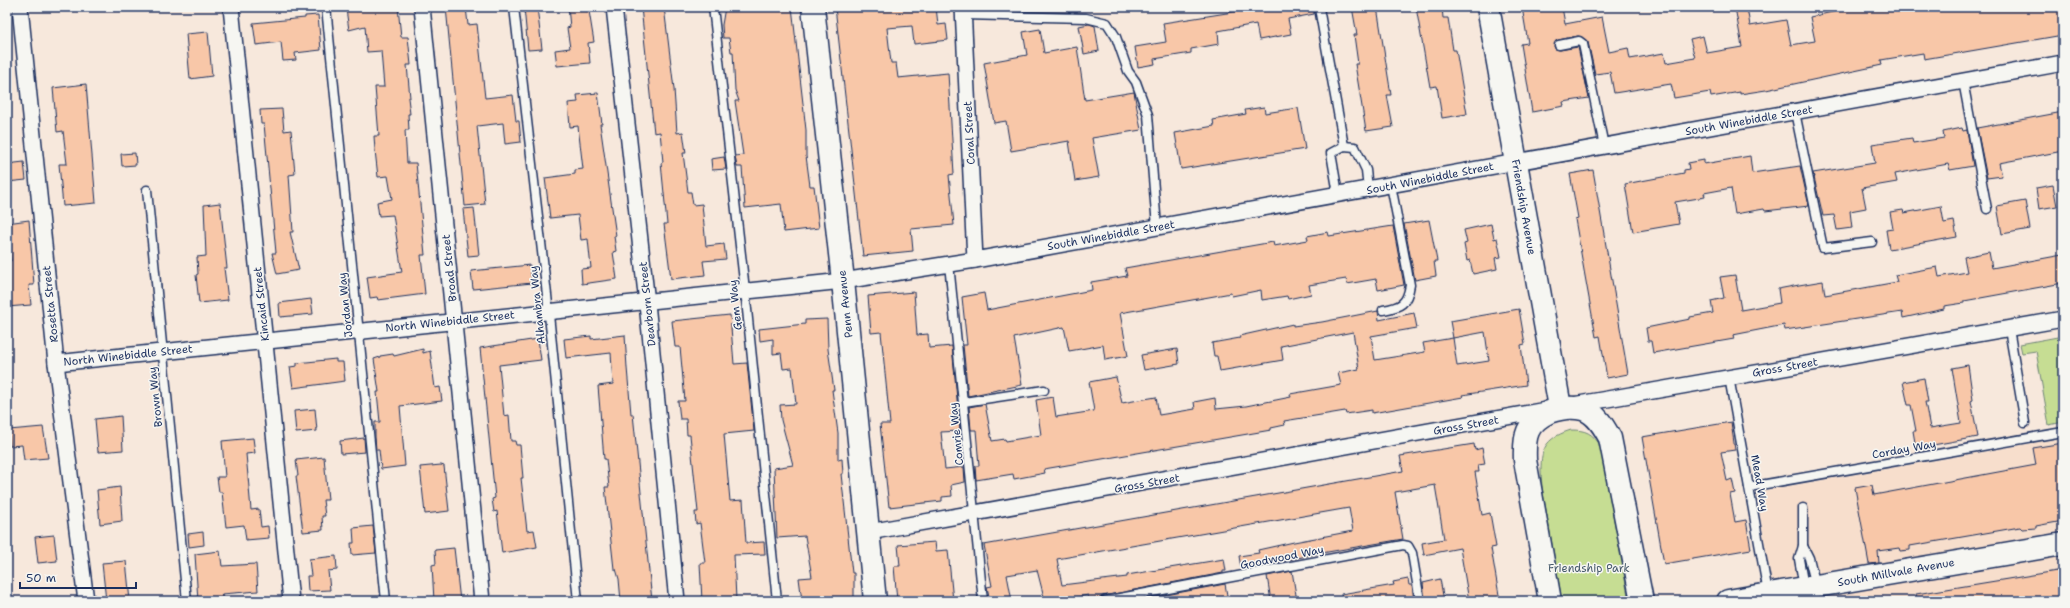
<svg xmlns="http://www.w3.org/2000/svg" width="2070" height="608" viewBox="0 0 2070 608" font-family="'Shantell Sans',sans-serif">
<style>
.built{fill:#f7decc}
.green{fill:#c6dd93;stroke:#708678}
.building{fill:#f8c7a8;stroke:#1b2f5e}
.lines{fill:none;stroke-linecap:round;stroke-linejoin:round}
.lane-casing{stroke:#1b2f5e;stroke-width:11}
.street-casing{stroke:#1b2f5e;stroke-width:18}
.secondary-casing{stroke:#1b2f5e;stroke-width:25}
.primary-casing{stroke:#1b2f5e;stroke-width:25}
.lane{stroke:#f6f6f2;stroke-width:8}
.street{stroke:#f6f6f2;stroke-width:15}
.secondary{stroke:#f6f6f2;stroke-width:22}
.primary{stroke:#f6f6f2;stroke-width:22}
.labels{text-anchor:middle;stroke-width:3;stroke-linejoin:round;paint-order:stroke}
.street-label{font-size:11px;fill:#1b2f5e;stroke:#f6f6f2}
.park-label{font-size:11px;fill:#465a6b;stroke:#f6f6f2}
</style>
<rect width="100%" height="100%" fill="#f7e8dc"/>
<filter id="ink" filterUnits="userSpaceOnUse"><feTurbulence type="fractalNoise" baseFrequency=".025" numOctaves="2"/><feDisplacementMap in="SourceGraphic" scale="8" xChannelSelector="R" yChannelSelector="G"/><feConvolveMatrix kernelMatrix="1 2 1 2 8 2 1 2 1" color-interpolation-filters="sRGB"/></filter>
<g filter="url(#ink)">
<!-- built -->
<path class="built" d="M2063,438V601H1775L1756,492Z"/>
<!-- green -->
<g class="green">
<path d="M2063,336V422L2049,425L2036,351L2022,353L2020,344Z"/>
<path d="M1571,430C1586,430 1592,433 1600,445L1629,601H1562L1542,487C1540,457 1538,440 1571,430Z"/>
</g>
<!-- building -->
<g class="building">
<path d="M356,7H398L401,37H408L411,65H407L410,98H408L410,114H408L409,130H405L407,163H416L425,255H421L425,294L378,300L377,297L370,298L367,277L402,272L393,215L379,216L377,202L392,199L388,176L378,177L375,150L374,136H379L375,87H384L381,51L367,52L365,26L349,30L346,9Z"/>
<path d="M446,7H466L468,25L477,24L485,98L513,95L516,121H519L521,142L505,144L503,123L477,126L485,204L465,206Z"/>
<path d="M524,7H537L542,49L528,50Z"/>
<path d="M568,7H588L589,11L594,42L588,43L590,63L557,66L555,50L570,48L567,28L570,27Z"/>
<path d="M641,7H664L674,89L677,133L683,132L686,153H683L688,192H691L693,205L702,204L706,246L724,244L726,259L703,261L705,275L671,279L664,224H667L661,163L663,162L660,132L654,133Z"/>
<path d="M725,7H792L806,130V156L810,186H814L819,228L784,232L781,204L745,208L742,167H737L735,156L743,155L735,101H739L735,90L733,52H731L729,38H723L722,25Z"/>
<path d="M835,7H936L938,25L946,24L948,40L914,44L912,26L887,28L891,63H896L898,78L948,73L954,174L949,175L954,225L911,229L913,251L863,256Z"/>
<path d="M1265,7H1314V14L1288,19L1291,34L1259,40L1256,24L1218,31L1219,44L1191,49V53L1154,59L1155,64L1138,67L1135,47L1166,42L1163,23Z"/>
<path d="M1352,7H1377L1391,95H1387L1393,127L1366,131L1355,64H1358L1354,35H1357Z"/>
<path d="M1416,7H1442L1443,18H1448L1453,50H1456L1467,114L1442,118L1437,86L1430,87Z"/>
<path d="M1522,7H1562L1565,24L1602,17L1609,52L1628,48L1630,59L1664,53L1666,63L1695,58L1690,39L1703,36L1707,53L1742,47L1735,7H1747L1750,26L1786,20L1791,45L1815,41L1810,17L1846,9V7H2063V35L1924,59L1923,53L1881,60L1882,65L1766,90L1740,94V92L1711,97L1710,92L1674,98L1671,84L1614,93L1610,72L1595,74L1588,42L1582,37L1578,36L1558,40L1554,46L1555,49L1560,50L1578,47L1589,98L1563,102L1564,106L1532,112L1521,44L1528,43Z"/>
<path d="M318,15L321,50L295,53L296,60L283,61L281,42L256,45L253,23L305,18V16Z"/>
<path d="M1089,24L1095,26L1099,51L1084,54L1079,26Z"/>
<path d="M1040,29L1044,53L1077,47L1085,100L1134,92L1141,130L1092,138L1099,177L1075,181L1069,141L1011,151L1006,121L994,123L984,63L1027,55L1023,32Z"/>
<path d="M208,32L212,76L190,79L186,34Z"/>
<path d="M86,84L96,203L63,206L59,164H67L63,131L57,132L53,88Z"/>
<path d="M598,93L602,124H600L616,236H614L616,251L613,252L617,279L582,284L581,269L591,268L588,239L581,240L578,215L550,218L545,178L575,174V170L583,169L578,126L570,127L568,103L578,102L577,95Z"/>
<path d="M1264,107L1265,113L1298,108L1305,149L1181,169L1175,133L1214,126L1213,120L1246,114L1245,110Z"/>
<path d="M282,109L284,131L291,130L295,174L289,175L293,232H290L299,270L277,274L272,253H276L264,124H261L260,110Z"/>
<path d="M2063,112V151L1999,163L2002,176L1987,178L1977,128Z"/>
<path d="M1962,128L1963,131L1967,130L1973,166L1950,170L1948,164L1895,174L1897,182L1862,188L1866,208L1850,211L1852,228L1837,230L1834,215L1823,216L1813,173L1875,163L1872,144L1912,138L1913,143L1944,138L1943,132Z"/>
<path d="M135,153L136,165L122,166L121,154Z"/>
<path d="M1750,156L1752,173L1800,166L1809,206L1765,211L1764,209L1735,214L1731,188L1704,193L1705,197L1675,202L1679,224L1633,232L1625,184L1684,173V170L1689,169L1688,163L1704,160V164Z"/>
<path d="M724,157L726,169L712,170L711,159Z"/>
<path d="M24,162L26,180L7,182V164Z"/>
<path d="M1593,170L1628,374L1607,378L1600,336L1596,337L1585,276L1575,219L1578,218L1570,174Z"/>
<path d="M2053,185L2057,206L2039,209L2036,188Z"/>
<path d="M2025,201L2030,229L2002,234L1997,206Z"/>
<path d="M220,203L227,268H224L228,300L199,303L196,275L198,274L197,257L206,256L204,205Z"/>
<path d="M1941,206L1944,223L1954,221L1957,237L1889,249L1886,230L1893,229L1890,212L1903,210L1904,213Z"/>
<path d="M474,208L479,255L468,256L463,209Z"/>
<path d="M29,220L34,285H29L31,305L7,307V262L11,261L7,223Z"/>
<path d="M1429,220L1437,261H1434L1436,276L1415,280L1404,224Z"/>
<path d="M1491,224L1494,239L1497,238L1501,257L1495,258L1497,269L1473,274L1470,260L1467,261L1464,244L1467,243L1464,230Z"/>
<path d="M1393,226L1404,285L1378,290L1376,279L1347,284L1346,279L1309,285L1311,294L1288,299L1287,296L1262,300L1261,290L1232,296L1231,293L1120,313L1128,356L1105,360L1103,345L1069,351L1064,327L1022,336L1014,338L1022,385L968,396L963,345H967L962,297L984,293L987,310L1092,290L1091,282L1127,276L1125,268L1273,242L1274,246L1308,240L1307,236L1328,232L1329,236Z"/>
<path d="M1989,252L1992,268L2062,255L2063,283L1964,301V303L1944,306V309L1903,318L1902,312L1785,330L1784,325L1733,335L1734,339L1653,353L1651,341H1648L1646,328L1690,319V317L1713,313L1711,301L1724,298L1720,277L1735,275L1741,310L1780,303L1778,289L1799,285L1823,281L1825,295L1897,282L1895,275L1937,267L1939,277L1967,272L1964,257Z"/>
<path d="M530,265L532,283L473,289L471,271Z"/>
<path d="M914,292L917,335L928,334L929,348L952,346L960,431L941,432L945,469L964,467L965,482L951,485L952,496L942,497V501L889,507L880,424H890L881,332L871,333L868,296Z"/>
<path d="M311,299L313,314L280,317L279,303Z"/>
<path d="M1519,309L1525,344L1521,345L1526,385L1462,395L1463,397L1372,413V410L1346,414L1345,411L1321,415L1284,421L1285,425L1271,428V430L1044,469L1045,473L1014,479L1013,474L976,480L975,466H979L976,430H971L969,407L985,404L992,441L1005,439L1006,441L1041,435L1036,400L1053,397L1056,417L1094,411L1089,382L1116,377L1122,403L1156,397L1159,415L1195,409L1194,402L1215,398L1216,409L1246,406L1291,397L1290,394L1341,385L1338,373L1359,369L1353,332L1281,346L1283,360L1220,371L1217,356H1214L1212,343L1240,338L1239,336L1293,324V326L1322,322L1378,311L1379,320L1414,313L1417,328L1371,336L1375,360L1425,352L1423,343L1453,338L1457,366L1489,361L1485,332L1453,338L1450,321Z"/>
<path d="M730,315L734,364L747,363L754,431L724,434L730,501L743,500L746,543L764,542L765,554L734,555L736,600L702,601L700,563H705L700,523L696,524L695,512H698L690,435H687L686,419H680L678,401H685L680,347H675L672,321Z"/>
<path d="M827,319L828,349L834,390H832L838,433V460L842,459L843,474H841L852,573H854V601H802L799,578L812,577L805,536L777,538L774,468L793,465L781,420L780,405L796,404L792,368L783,369L781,353L773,354V339L760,341L759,329L805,324V320Z"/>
<path d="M625,335L627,368L631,414H633L652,601H621L619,579L616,569H614L605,487H609L606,459H604L598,386L613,384L611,353L566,358L564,339L591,336V339Z"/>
<path d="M538,339L541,360L499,365L504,416L509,415L511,441H515L516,445H520L523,478H521L527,531L534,530L537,547L502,553L497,511L494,512L492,499L495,498L480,348Z"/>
<path d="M423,349V353L430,351L435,388L440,387L442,401L400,406L405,466L381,469L379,450H376L375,437V422H380L377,392H379L374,359L380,357V356L393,354L394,356Z"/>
<path d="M1177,349L1179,364L1144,370L1141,355Z"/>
<path d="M336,359V362H343L345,381L293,388L290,367L297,366V363Z"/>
<path d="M1968,365L1973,400L1971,401L1978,437L1916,448L1913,431H1916L1911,405H1908L1903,382L1924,378L1928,402H1925L1930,428L1961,423L1952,368Z"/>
<path d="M315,409L317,431L296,433L294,411Z"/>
<path d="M121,416L123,450L98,452L95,419Z"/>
<path d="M1731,422L1735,450L1721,452L1727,481L1732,479L1735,493L1730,494L1735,522L1746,520L1751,549L1664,564L1642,437Z"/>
<path d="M43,427L48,458L24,460L22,445L10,446L9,430Z"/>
<path d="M253,438L255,453L246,454L251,510L259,509L261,527L268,526L269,538L246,540L244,525L226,527L222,492H219L217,477H225L222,441Z"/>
<path d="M364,438L365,452L341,454L340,441Z"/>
<path d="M2063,443V521L2036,526V528L2022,529L2020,527L1910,546V550L1900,551L1899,548L1878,551L1879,563L1869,564L1855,488L1872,485L1874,495L2036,465L2033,448Z"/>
<path d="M1474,444L1475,450L1482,448L1485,464L1478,465L1479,472H1475L1482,515L1490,513L1496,547L1491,548L1500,601H1469L1460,548L1424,555L1422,543L1444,539L1435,485L1395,492L1403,539L1316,554L1265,565L1241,568L1239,556L1259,553L1258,550L1294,542L1353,531L1349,508L1057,559L1062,585L1127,577V575L1224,559L1226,571H1223V573L1103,596L1099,601H1088V595L1056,601H1045L1037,570L1007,575L1012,601H990L987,587L992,586L984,545L1403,471L1400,456Z"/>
<path d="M324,457L328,500H323L325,516H322L323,530L303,532L296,476H298L296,460Z"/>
<path d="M441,465L444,466L449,511L425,514L420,467Z"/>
<path d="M120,487L122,521L100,524L97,490Z"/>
<path d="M373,526L376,553L352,555L351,543H354L353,528Z"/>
<path d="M203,532L204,545L189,547L188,534Z"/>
<path d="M54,535L57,561L38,563L35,537Z"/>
<path d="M935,542L936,551L948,550L953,601H897L894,566H900L898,545Z"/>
<path d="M454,548L460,601H434L432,565L436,564L435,550Z"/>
<path d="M220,551L222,566L256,564L258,591L222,594V600L198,601L195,554Z"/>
<path d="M336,556L337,570L328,571L330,590L308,591L307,576H311L309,559Z"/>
<path d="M126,561L130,601H106L102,563Z"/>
<path d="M2063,570V597L2058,598V601H1917L1916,594Z"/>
<path d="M1292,571L1297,601H1271L1267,576Z"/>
<path d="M1408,579L1409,585H1412L1414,601H1342L1341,594L1394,585L1393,582Z"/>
<path d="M1440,579L1444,601H1425L1423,583Z"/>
<path d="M1225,584L1228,601H1134Z"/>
</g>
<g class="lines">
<defs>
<g id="lane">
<path d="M326,7L386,601"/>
<path d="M514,7L547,295L578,601"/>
<path d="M713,7L745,290L777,601"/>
<path d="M1319,8L1344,146"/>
<path d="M964,15L1086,18L1107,23L1116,37L1128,71L1136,82L1148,115L1157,227"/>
<path d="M1559,45L1579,41L1583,44L1604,146"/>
<path d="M1963,81L1987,209"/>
<path d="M1795,112L1823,248L1872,242"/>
<path d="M147,190L187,601"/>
<path d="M1338,194L1331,153L1344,146L1355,147L1366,170L1368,189"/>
<path d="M949,264L983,601"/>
<path d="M1383,310C1401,307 1407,304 1410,285L1391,185"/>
<path d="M2009,329L2025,423"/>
<path d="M1729,377L1768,593"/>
<path d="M964,402L1044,390"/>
<path d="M1749,487L2063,432"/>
<path d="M1803,508V546L1799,559L1804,587"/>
<path d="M1803,546L1809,558L1816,586L1811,601"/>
<path d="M1104,601L1403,545L1408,546L1412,553L1420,601"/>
</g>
<g id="street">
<path d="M20,7L56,363L86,601"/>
<path d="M231,7L291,601"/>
<path d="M422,7L482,601"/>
<path d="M614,7L647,303L677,601"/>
<path d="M963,7L975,260"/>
<path d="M56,363L843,281L975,260L2063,63"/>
<path d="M1573,405L2063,319"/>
<path d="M869,532L1546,410"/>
</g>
<g id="secondary">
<path d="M1488,7L1560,407"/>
<path d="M1550,601L1525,460C1524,436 1526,423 1549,412C1560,408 1571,406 1583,409C1596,413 1604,427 1610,438L1642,601"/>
<path d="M1728,601L2063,544"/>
</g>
<path id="primary" d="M813,7L843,281L875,601"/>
</defs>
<!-- lane casing -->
<use href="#lane" class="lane-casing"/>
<!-- street casing -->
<use href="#street" class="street-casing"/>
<!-- secondary casing -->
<use href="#secondary" class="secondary-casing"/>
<!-- primary casing -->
<use href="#primary" class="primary-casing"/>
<!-- lane -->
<use href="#lane" class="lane"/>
<!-- street -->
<use href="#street" class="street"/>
<!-- secondary -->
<use href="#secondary" class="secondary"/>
<!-- primary -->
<use href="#primary" class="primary"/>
</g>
</g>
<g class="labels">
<!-- street labels -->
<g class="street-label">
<text transform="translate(1749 120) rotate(-10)" y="4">South Winebiddle Street</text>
<text transform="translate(969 133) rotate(-93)" y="4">Coral Street</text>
<text transform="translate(1430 178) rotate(-11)" y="4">South Winebiddle Street</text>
<text transform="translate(1524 207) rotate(80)" y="4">Friendship Avenue</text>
<text transform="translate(1111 235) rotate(-10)" y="4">South Winebiddle Street</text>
<text transform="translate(449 268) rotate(-96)" y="4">Broad Street</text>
<text transform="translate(50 304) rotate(-96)" y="4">Rosetta Street</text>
<text transform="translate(261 304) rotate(-96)" y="4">Kincaid Street</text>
<text transform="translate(647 304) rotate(-96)" y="4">Dearborn Street</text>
<text transform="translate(845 304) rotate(-96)" y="4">Penn Avenue</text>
<text transform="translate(345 305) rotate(-96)" y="4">Jordan Way</text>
<text transform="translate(537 305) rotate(-96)" y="4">Alhambra Way</text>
<text transform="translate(735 305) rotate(-96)" y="4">Gem Way</text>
<text transform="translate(450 321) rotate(-6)" y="4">North Winebiddle Street</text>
<text transform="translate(128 355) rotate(-6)" y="4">North Winebiddle Street</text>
<text transform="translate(1785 367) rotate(-10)" y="4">Gross Street</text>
<text transform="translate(155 397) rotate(-96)" y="4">Brown Way</text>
<text transform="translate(1466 425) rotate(-10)" y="4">Gross Street</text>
<text transform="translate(956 434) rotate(-96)" y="4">Comrie Way</text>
<text transform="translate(1904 449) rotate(-10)" y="4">Corday Way</text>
<text transform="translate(1147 483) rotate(-10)" y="4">Gross Street</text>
<text transform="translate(1760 483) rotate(80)" y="4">Mead Way</text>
<text transform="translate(1282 557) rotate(-11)" y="4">Goodwood Way</text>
<text transform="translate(1896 572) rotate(-10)" y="4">South Millvale Avenue</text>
</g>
<!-- park labels -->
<g class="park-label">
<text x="1589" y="572">Friendship Park</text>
</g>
</g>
<!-- margin -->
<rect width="2070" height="608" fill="none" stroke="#f6f6f2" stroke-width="24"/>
<rect x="12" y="12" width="2046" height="584" fill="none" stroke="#1b2f5e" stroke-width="1.5" filter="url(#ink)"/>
<!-- scale -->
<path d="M20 582v6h116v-6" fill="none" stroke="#1b2f5e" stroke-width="2"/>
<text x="26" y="582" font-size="12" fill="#1b2f5e" stroke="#f6f6f2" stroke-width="3" paint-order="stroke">50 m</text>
</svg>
